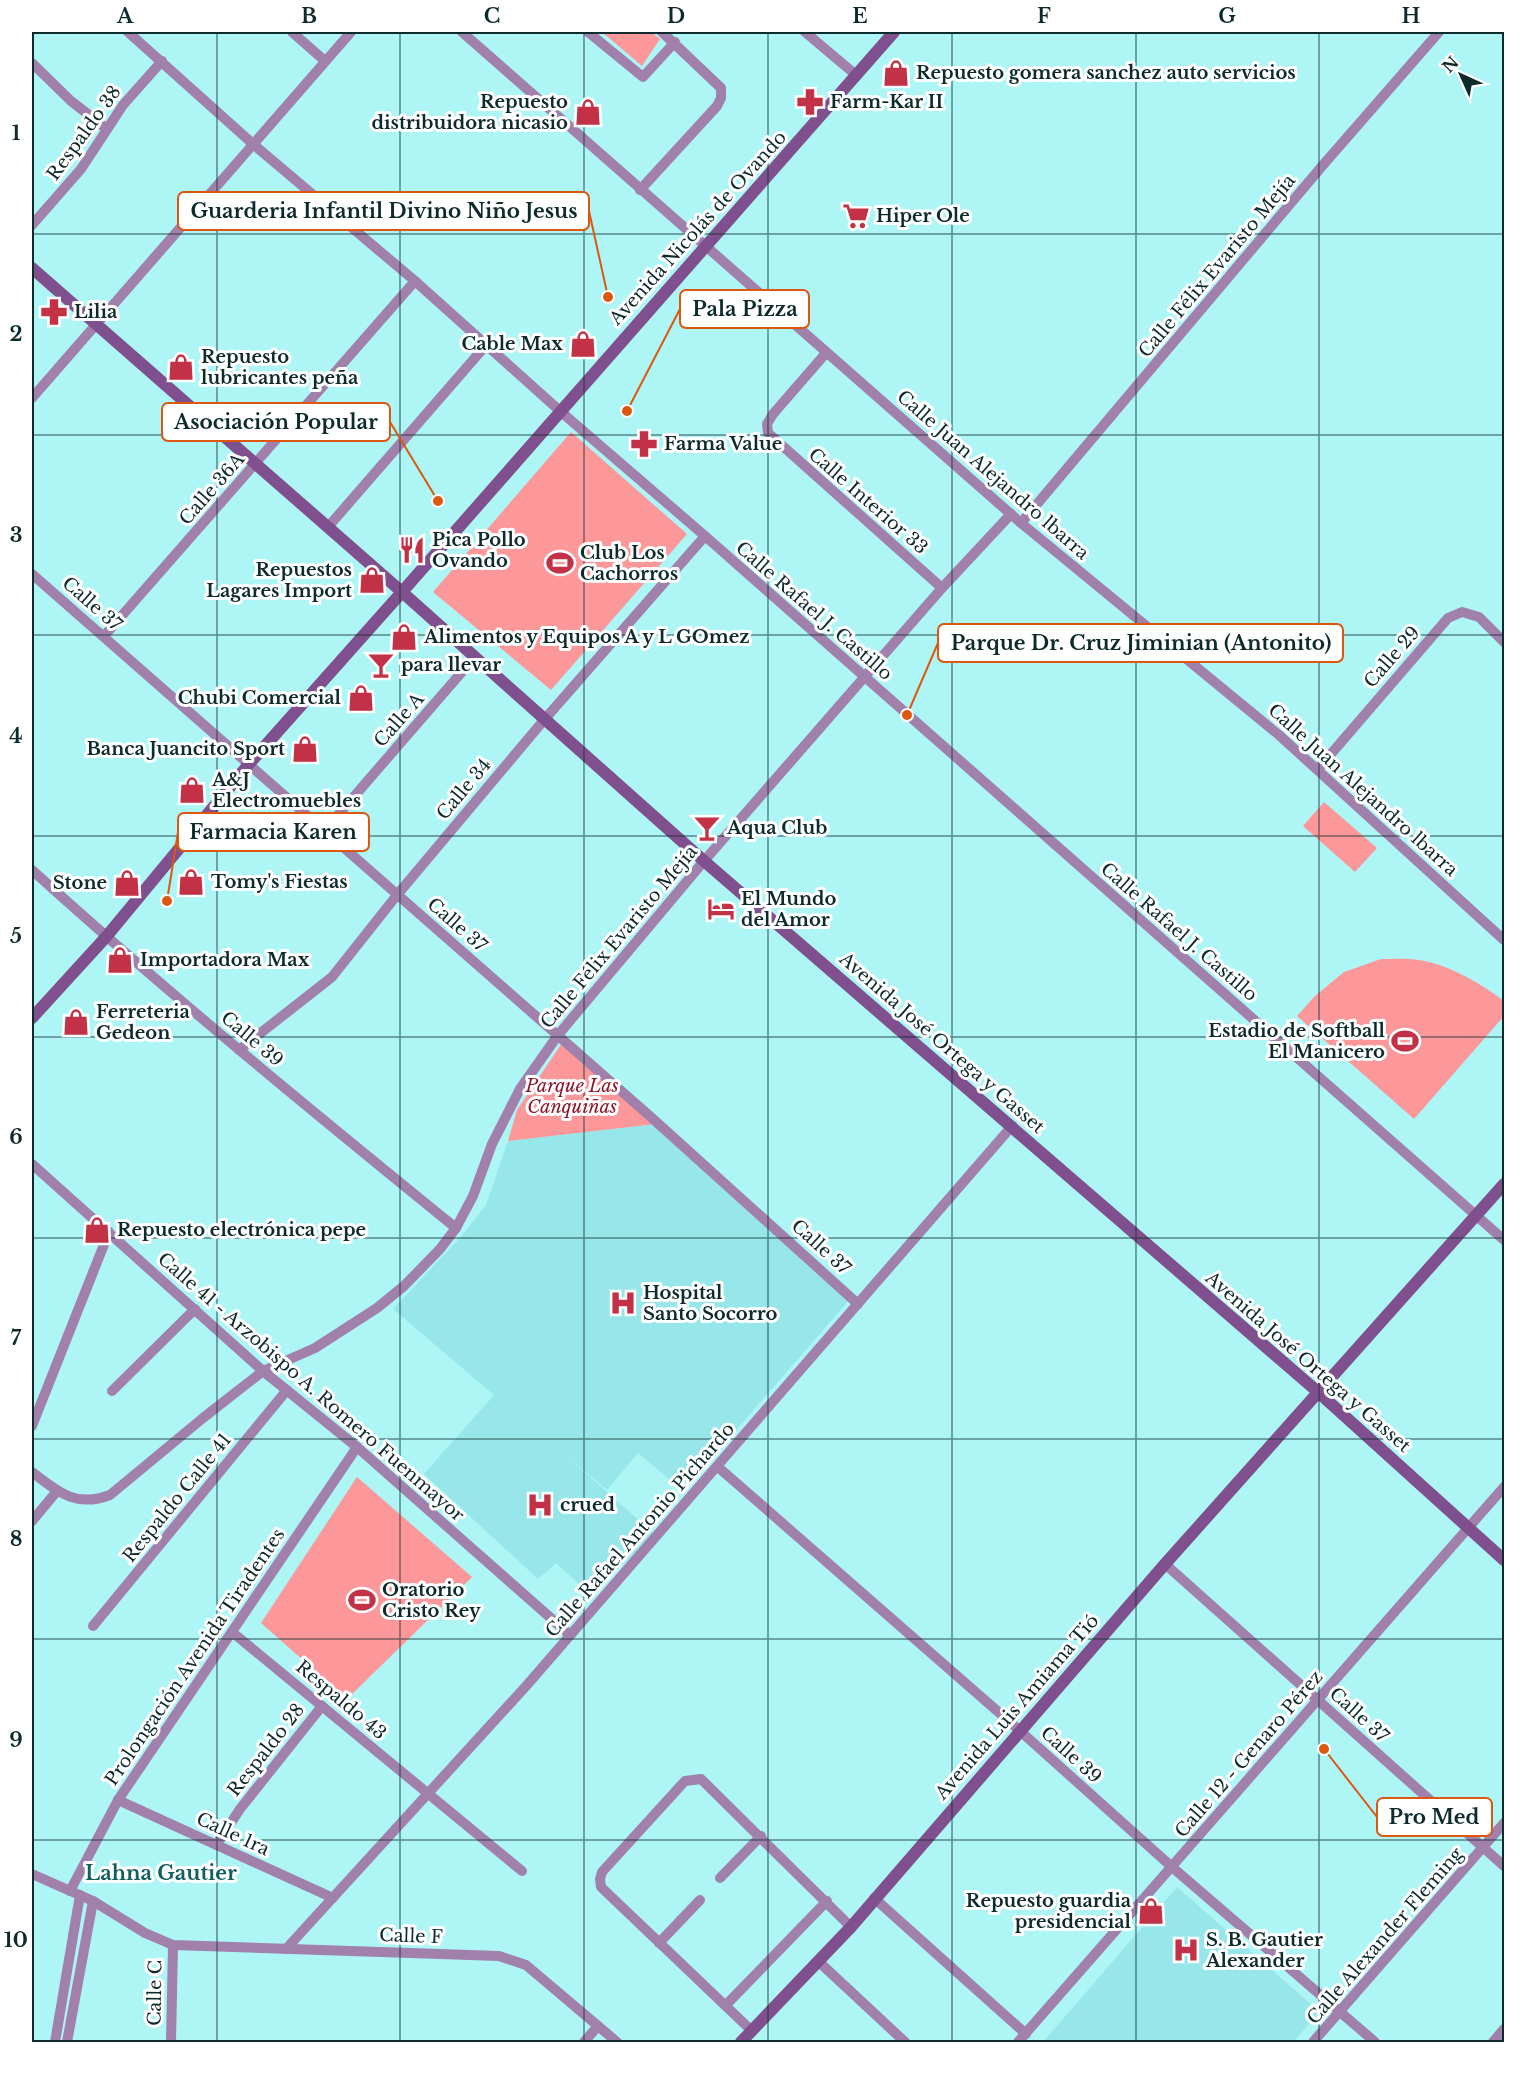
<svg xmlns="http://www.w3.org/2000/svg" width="1536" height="2074" viewBox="0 0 1536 2074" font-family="'Libre Baskerville',serif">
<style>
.built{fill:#97e7ea}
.green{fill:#fc979a}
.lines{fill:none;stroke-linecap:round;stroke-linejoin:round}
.street{stroke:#a181ab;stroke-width:10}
.secondary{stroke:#7f508d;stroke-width:12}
.grid{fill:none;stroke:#0e2b2c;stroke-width:1.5;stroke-opacity:0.55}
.labels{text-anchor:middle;stroke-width:6;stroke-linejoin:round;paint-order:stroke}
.poi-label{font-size:18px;font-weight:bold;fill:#0e2b2c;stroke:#fff;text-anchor:start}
.street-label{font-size:18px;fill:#0e2b2c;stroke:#fff}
.park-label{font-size:18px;font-style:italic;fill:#8b172b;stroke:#fff}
.neighbourhood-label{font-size:20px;font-weight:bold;fill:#115f61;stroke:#fff}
.leader{fill:none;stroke:#dd570e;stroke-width:2}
.callout-dot{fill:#dd570e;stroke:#fff;stroke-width:2}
.callout{fill:#fff;stroke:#dd570e;stroke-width:2}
.callout-label{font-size:20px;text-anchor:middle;font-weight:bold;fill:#0e2b2c}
.neatline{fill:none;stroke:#0e2b2c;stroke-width:2}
.grid-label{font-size:20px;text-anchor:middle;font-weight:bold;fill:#0e2b2c}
</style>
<rect width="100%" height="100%" fill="#aef5f6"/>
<!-- built -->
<g class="built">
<path d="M656,1124L851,1298L683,1491L638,1453L607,1490L565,1455L657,1536L589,1593L556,1563L538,1579L424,1474L494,1395L393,1309L459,1239L486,1205L508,1141Z"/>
<path d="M1177,1887L1320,2012L1293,2042H1043Z"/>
</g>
<!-- green -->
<g class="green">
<path d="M602,32H651L660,39L642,66Z"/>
<path d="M571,432L687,534L551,690L433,592Z"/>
<path d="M1324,802L1377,848L1355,872L1303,826Z"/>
<path d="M1381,959C1394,959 1407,958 1419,960C1450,965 1480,983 1504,1001V1016L1414,1119L1297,1016L1315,996L1344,972Z"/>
<path d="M564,1040L656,1124L508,1141L517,1110Z"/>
<path d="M357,1477L472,1577L347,1699L261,1623Z"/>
</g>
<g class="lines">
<!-- street -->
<g class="street">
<path d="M128,32L253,144L415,281L560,411L705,536L1504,1240"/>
<path d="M292,32L325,61"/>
<path d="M462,32L1021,523L1279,735L1504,940"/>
<path d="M588,32L643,77L675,42"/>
<path d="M805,32L856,75"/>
<path d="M32,63L71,101L107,129"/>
<path d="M640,190L717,106L721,98V88L662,32"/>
<path d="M32,225L81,169L123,105L162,61"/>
<path d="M826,353L773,414L767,424L768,433L942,588"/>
<path d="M32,398L351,32"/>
<path d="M1021,523L1323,165L1439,32"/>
<path d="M328,527L487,344"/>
<path d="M32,574L652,1118L858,1304"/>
<path d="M104,636L415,281"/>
<path d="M1318,769L1448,618L1462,612L1479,617L1504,642"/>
<path d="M325,830L474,658"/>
<path d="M32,870C169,994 312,1111 456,1228"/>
<path d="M239,1050L332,977L397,895L544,720L705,536"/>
<path d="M32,1164L263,1371L357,1447L570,1635"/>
<path d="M112,1391L195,1309"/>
<path d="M32,1426L109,1232"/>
<path d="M718,1467L1019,1730L1172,1867L1375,2042"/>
<path d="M32,1472C58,1492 76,1508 110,1495L203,1418L263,1371L315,1348L377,1308L404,1286L440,1249L456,1228L473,1196L492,1144L520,1089L558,1035L704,861L942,588L1011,514"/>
<path d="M32,1521L57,1491"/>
<path d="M1165,1564L1504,1866"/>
<path d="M93,1626L287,1390"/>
<path d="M232,1632L522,1871"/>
<path d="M118,1800L333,1898"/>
<path d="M217,1844L240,1809L322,1706"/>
<path d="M32,1874L93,1901L145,1933L173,1945L499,1956L526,1965L617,2042"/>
<path d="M720,1878L761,1836"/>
<path d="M70,1891L118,1800L357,1447"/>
<path d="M874,1898L1026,2034"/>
<path d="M659,1943L700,1900"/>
<path d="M286,1949L527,1685L1012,1126"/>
<path d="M818,1961L905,2042"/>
<path d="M726,2005L827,1901"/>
<path d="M752,2031L601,1887L600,1879L602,1872L685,1781L701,1779L851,1927"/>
<path d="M55,2042L80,1895"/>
<path d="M67,2042L93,1901"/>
<path d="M171,2042L173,1945"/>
<path d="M584,2042L598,2026"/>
<path d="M1018,2042L1504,1487"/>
<path d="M1313,2042L1504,1823"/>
<path d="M1493,2042L1504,2029"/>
</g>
<!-- secondary -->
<g class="secondary">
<path d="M32,268L402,592L704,861L1318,1392L1504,1560"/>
<path d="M32,1018L106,937L249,764L402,592L894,32"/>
<path d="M741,2042L851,1927L1165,1564L1504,1184"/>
</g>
</g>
<!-- grid -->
<path class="grid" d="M217,32V2042M400,32V2042M584,32V2042M768,32V2042M952,32V2042M1136,32V2042M1319,32V2042M32,234H1504M32,435H1504M32,635H1504M32,836H1504M32,1037H1504M32,1238H1504M32,1439H1504M32,1639H1504M32,1840H1504"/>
<!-- icons -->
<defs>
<symbol id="shop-bare" viewBox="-9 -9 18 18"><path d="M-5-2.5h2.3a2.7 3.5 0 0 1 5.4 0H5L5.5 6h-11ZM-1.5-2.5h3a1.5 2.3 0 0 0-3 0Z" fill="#c23146" stroke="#fff" stroke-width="2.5" paint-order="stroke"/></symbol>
<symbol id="pharmacy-bare" viewBox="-9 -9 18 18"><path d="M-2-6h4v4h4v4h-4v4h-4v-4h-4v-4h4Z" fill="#c23146" stroke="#fff" stroke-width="2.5" paint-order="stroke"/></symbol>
<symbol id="supermarket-bare" viewBox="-9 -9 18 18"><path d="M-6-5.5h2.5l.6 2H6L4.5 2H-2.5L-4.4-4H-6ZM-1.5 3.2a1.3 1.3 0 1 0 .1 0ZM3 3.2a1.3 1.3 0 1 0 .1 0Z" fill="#c23146" stroke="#fff" stroke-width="2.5" paint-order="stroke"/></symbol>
<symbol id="restaurant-bare" viewBox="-9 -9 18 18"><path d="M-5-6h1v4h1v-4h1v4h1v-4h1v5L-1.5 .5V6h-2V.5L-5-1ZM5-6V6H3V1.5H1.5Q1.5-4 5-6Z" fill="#c23146" stroke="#fff" stroke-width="2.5" paint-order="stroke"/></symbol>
<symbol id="stadium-bare" viewBox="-9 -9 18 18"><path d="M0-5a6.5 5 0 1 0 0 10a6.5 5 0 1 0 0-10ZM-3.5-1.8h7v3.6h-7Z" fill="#c23146" stroke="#fff" stroke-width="2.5" paint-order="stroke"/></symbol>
<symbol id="bar-bare" viewBox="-9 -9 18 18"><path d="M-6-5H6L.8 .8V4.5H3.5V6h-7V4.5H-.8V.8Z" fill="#c23146" stroke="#fff" stroke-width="2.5" paint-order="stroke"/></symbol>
<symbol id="hotel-bare" viewBox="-9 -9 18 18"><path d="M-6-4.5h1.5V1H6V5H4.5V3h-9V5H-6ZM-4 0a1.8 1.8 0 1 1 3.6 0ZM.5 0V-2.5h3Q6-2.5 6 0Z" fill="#c23146" stroke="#fff" stroke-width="2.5" paint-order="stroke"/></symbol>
<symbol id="hospital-bare" viewBox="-9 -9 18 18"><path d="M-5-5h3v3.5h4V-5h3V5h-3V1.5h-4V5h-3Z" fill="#c23146" stroke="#fff" stroke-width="2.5" paint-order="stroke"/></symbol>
</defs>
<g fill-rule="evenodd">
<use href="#shop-bare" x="877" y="54" width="38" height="38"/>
<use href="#pharmacy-bare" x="791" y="83" width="38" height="38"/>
<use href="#shop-bare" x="569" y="93" width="38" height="38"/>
<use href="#supermarket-bare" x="837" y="197" width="38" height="38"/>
<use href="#pharmacy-bare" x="35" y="293" width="38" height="38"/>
<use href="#shop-bare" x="564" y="325" width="38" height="38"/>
<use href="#shop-bare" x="162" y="348" width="38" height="38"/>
<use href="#pharmacy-bare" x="625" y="425" width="38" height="38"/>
<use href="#restaurant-bare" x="393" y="531" width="38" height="38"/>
<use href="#stadium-bare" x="541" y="544" width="38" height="38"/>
<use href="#shop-bare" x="353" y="561" width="38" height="38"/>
<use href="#shop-bare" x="385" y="618" width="38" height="38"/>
<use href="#bar-bare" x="362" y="646" width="38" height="38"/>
<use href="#shop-bare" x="342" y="679" width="38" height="38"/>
<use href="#shop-bare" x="286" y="730" width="38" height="38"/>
<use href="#shop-bare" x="173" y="771" width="38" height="38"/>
<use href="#bar-bare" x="688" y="809" width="38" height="38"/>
<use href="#shop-bare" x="172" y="863" width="38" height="38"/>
<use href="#shop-bare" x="108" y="864" width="38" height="38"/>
<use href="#hotel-bare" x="702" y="890" width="38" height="38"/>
<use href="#shop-bare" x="101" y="941" width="38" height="38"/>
<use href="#shop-bare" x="57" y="1003" width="38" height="38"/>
<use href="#stadium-bare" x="1386" y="1022" width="38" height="38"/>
<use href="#shop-bare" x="78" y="1211" width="38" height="38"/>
<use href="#hospital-bare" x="604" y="1284" width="38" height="38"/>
<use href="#hospital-bare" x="521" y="1486" width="38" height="38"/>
<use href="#stadium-bare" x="343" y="1581" width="38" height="38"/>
<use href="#shop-bare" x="1132" y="1892" width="38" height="38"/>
<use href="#hospital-bare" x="1167" y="1931" width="38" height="38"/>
</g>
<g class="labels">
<!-- poi labels -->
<g class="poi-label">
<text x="916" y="79">Repuesto gomera sanchez auto servicios</text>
<text x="568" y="108" text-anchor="end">Repuesto<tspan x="568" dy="21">distribuidora nicasio</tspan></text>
<text x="830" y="108">Farm-Kar II</text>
<text x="876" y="222">Hiper Ole</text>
<text x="74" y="318">Lilia</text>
<text x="563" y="350" text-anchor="end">Cable Max</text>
<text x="201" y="363">Repuesto<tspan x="201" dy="21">lubricantes peña</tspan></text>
<text x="664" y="450">Farma Value</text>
<text x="432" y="546">Pica Pollo<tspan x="432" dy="21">Ovando</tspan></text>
<text x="580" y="559">Club Los<tspan x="580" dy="21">Cachorros</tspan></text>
<text x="352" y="576" text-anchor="end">Repuestos<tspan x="352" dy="21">Lagares Import</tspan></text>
<text x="424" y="643">Alimentos y Equipos A y L GOmez</text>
<text x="401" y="671">para llevar</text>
<text x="341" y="704" text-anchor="end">Chubi Comercial</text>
<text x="285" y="755" text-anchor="end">Banca Juancito Sport</text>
<text x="212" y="786">A&amp;J<tspan x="212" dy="21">Electromuebles</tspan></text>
<text x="727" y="834">Aqua Club</text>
<text x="211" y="888">Tomy's Fiestas</text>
<text x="107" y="889" text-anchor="end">Stone</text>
<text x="741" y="905">El Mundo<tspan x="741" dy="21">del Amor</tspan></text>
<text x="140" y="966">Importadora Max</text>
<text x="96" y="1018">Ferreteria<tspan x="96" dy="21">Gedeon</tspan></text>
<text x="1385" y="1037" text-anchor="end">Estadio de Softball<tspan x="1385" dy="21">El Manicero</tspan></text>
<text x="117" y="1236">Repuesto electrónica pepe</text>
<text x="643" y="1299">Hospital<tspan x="643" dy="21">Santo Socorro</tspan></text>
<text x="560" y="1511">crued</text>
<text x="382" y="1596">Oratorio<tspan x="382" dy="21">Cristo Rey</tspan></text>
<text x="1131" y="1907" text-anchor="end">Repuesto guardia<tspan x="1131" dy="21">presidencial</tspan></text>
<text x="1206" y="1946">S. B. Gautier<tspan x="1206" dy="21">Alexander</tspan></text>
</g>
<!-- street labels -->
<g class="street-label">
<text transform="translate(84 133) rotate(-54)" y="6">Respaldo 38</text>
<text transform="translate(698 228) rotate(-48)" y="6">Avenida Nicolás de Ovando</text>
<text transform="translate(1217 266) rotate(-50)" y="6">Calle Félix Evaristo Mejía</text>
<text transform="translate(993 475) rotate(41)" y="6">Calle Juan Alejandro lbarra</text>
<text transform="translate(212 489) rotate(-49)" y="6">Calle 36A</text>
<text transform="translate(868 501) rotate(41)" y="6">Calle Interior 33</text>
<text transform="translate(92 604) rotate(41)" y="6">Calle 37</text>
<text transform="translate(814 611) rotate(41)" y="6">Calle Rafael J. Castillo</text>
<text transform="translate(1392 657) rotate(-49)" y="6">Calle 29</text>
<text transform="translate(399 720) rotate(-49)" y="6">Calle A</text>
<text transform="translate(464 789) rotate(-50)" y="6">Calle 34</text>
<text transform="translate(1363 790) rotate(42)" y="6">Calle Juan Alejandro lbarra</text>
<text transform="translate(457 925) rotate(41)" y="6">Calle 37</text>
<text transform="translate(1179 932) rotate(41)" y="6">Calle Rafael J. Castillo</text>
<text transform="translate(619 937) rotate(-50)" y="6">Calle Félix Evaristo Mejía</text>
<text transform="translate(252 1039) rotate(40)" y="6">Calle 39</text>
<text transform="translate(942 1043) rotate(41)" y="6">Avenida José Ortega y Gasset</text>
<text transform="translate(821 1247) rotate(42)" y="6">Calle 37</text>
<text transform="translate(1308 1362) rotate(41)" y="6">Avenida José Ortega y Gasset</text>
<text transform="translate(311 1387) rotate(41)" y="6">Calle 41 - Arzobispo A. Romero Fuenmayor</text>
<text transform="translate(177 1498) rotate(-51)" y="6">Respaldo Calle 41</text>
<text transform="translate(640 1530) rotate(-49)" y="6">Calle Rafael Antonio Pichardo</text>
<text transform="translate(195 1657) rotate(-56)" y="6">Prolongación Avenida Tiradentes</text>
<text transform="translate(341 1700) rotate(40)" y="6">Respaldo 43</text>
<text transform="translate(1017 1707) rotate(-49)" y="6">Avenida Luis Amiama Tió</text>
<text transform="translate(1359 1715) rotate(42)" y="6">Calle 37</text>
<text transform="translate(266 1750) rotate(-52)" y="6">Respaldo 28</text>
<text transform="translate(1249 1754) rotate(-49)" y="6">Calle 12 - Genaro Pérez</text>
<text transform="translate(1071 1755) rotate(42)" y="6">Calle 39</text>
<text transform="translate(233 1834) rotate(25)" y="6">Calle 1ra</text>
<text transform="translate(411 1936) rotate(2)" y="6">Calle F</text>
<text transform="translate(1385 1936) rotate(-49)" y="6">Calle Alexander Fleming</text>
<text transform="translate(155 1993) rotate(-89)" y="6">Calle C</text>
</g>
<!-- park labels -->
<g class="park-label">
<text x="572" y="1092">Parque Las<tspan x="572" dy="21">Canquiñas</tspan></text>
</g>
<!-- neighbourhood labels -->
<g class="neighbourhood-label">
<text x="161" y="1880">Lahna Gautier</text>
</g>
</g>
<!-- callouts -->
<path class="leader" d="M608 297L589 211M627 411L680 309M438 501L390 422M907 715L938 643M167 901L178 832M1324 1749L1377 1817"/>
<g class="callout-dot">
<circle cx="608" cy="297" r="6"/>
<circle cx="627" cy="411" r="6"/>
<circle cx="438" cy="501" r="6"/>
<circle cx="907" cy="715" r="6"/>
<circle cx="167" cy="901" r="6"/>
<circle cx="1324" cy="1749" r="6"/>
</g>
<g class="callout">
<rect x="178" y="192" width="411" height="38" rx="6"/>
<rect x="680" y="290" width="129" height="38" rx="6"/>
<rect x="162" y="403" width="228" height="38" rx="6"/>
<rect x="938" y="624" width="405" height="38" rx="6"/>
<rect x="178" y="813" width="191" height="38" rx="6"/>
<rect x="1377" y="1798" width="115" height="38" rx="6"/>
</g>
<g class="callout-label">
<text x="384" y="218">Guarderia Infantil Divino Niño Jesus</text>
<text x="745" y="316">Pala Pizza</text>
<text x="276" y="429">Asociación Popular</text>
<text x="1141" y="650">Parque Dr. Cruz Jiminian (Antonito)</text>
<text x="273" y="839">Farmacia Karen</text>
<text x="1434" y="1824">Pro Med</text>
</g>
<!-- border -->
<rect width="1536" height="2074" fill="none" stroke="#ffffff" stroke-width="66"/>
<!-- north arrow -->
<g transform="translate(1461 75) rotate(315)" stroke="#ffffff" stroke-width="4.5" paint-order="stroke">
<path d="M0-4.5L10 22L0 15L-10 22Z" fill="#0e2b2c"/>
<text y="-9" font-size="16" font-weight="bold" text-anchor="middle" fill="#0e2b2c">N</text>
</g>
<rect x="33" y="33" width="1470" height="2008" class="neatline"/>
<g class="grid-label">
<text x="125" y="23">A</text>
<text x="309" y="23">B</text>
<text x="492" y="23">C</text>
<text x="676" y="23">D</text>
<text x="860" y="23">E</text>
<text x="1044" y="23">F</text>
<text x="1227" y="23">G</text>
<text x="1411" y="23">H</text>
<text x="16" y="140">1</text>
<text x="16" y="341">2</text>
<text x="16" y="542">3</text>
<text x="16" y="743">4</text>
<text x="16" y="943">5</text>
<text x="16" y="1144">6</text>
<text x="16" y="1345">7</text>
<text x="16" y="1546">8</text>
<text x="16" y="1747">9</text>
<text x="16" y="1947">10</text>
</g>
</svg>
